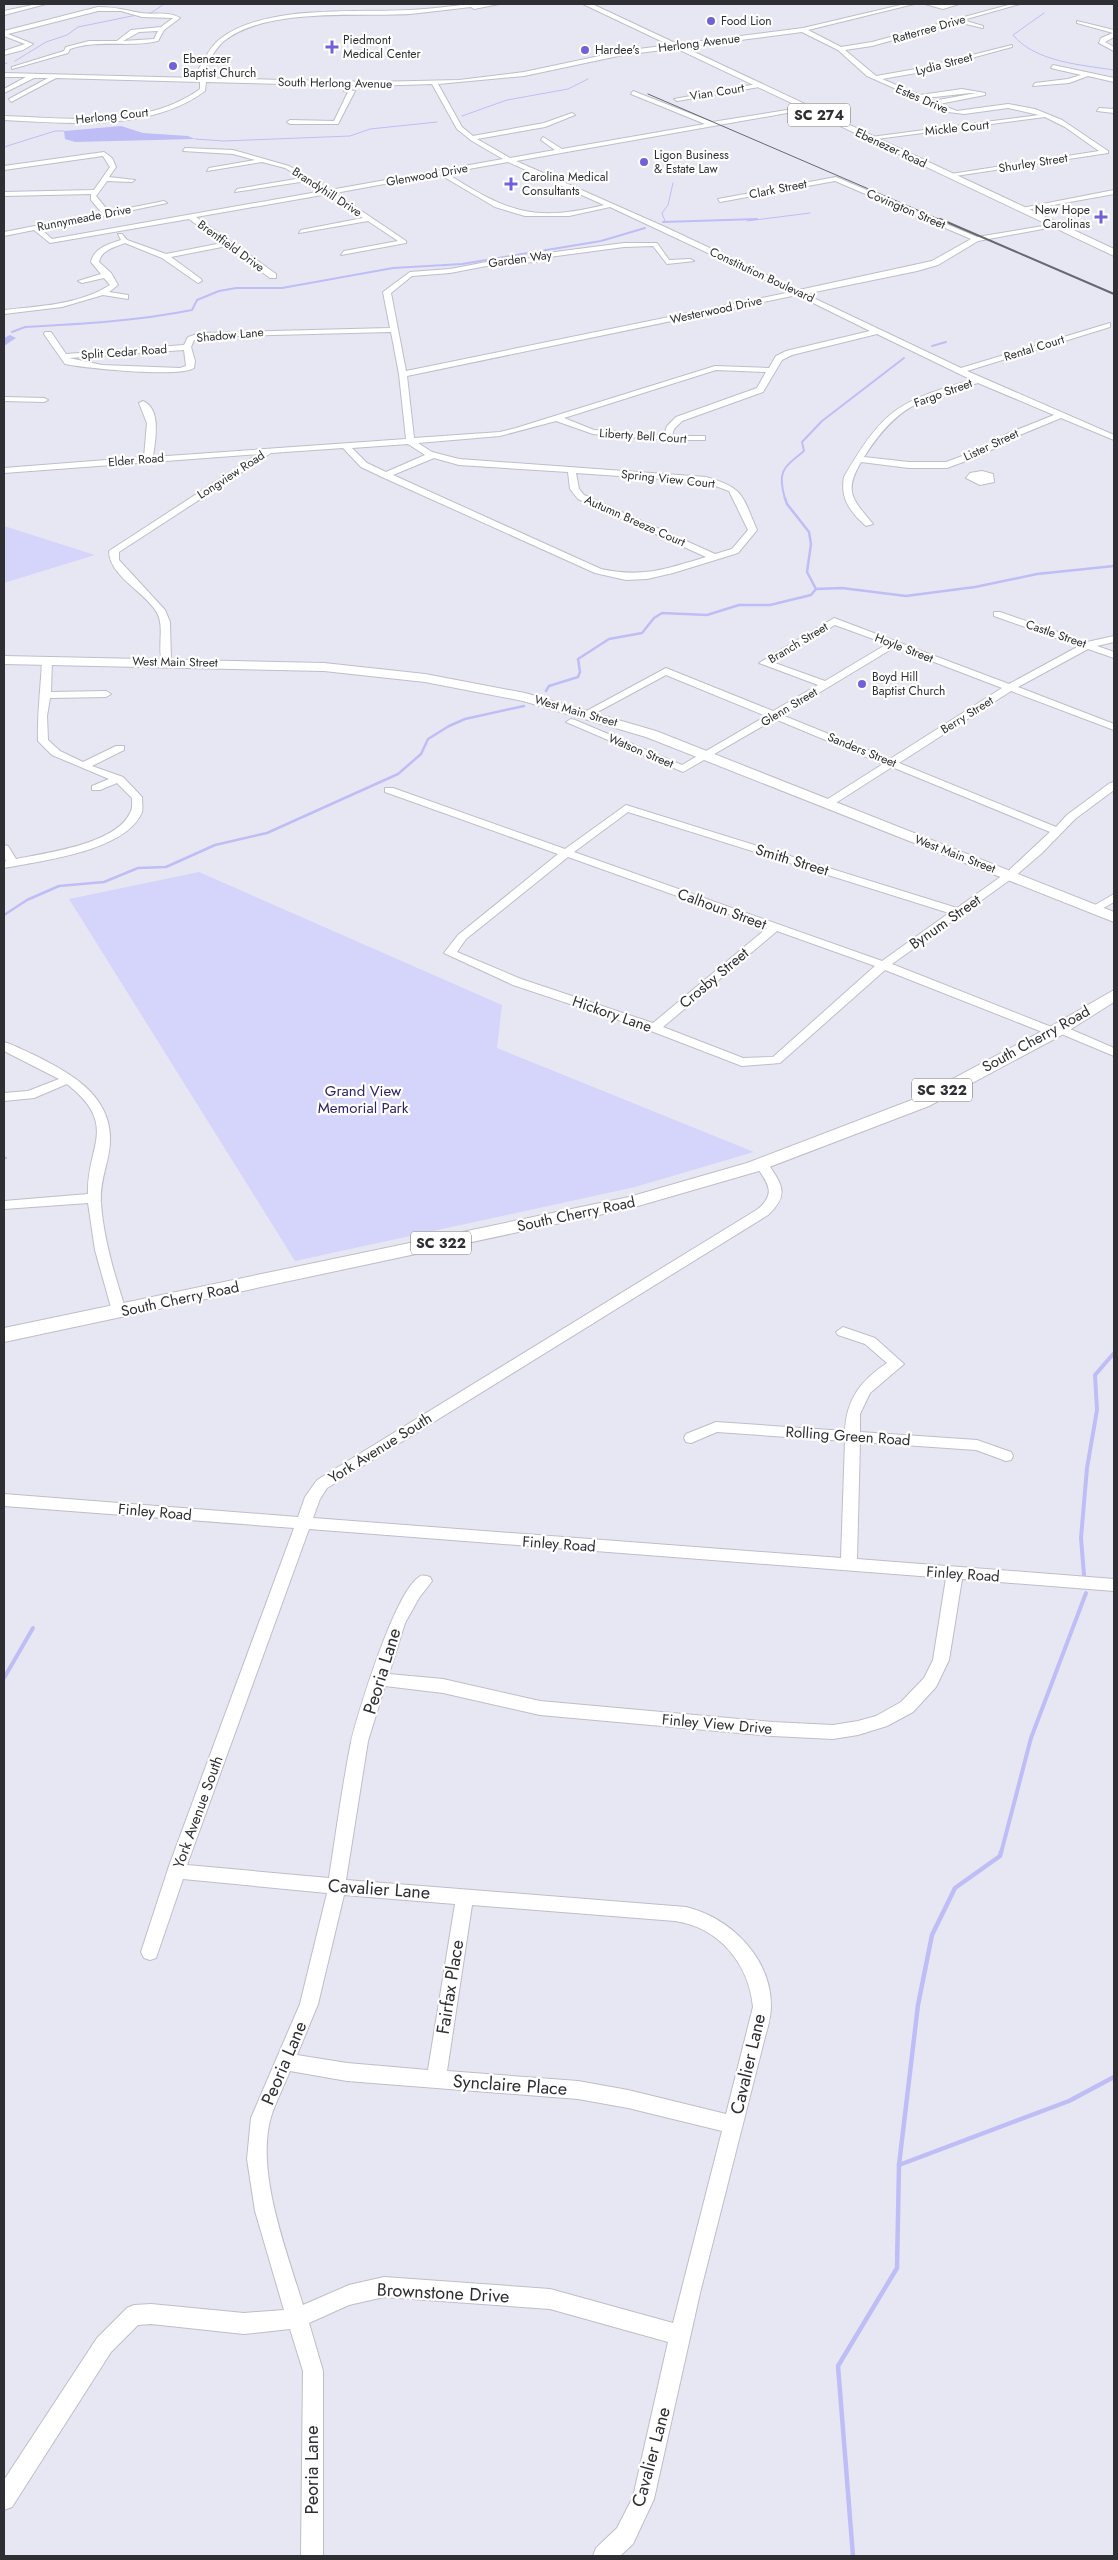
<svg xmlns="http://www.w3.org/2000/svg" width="1118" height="2560" viewBox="0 0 1118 2560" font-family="Jost,sans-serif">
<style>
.green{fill:#d5d4fa}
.water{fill:#bfbdf6}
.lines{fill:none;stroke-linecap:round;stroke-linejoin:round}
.stream-far4{stroke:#bfbdf6;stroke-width:1}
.stream-far3{stroke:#bfbdf6;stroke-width:2}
.stream-far2{stroke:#bfbdf6;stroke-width:2.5}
.stream-far1{stroke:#bfbdf6;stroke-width:4}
.stream{stroke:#bfbdf6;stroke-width:4.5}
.river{fill:#bfbdf6;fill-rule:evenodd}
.minor-casing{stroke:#bebeca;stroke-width:2}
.major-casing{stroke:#bebeca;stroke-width:2}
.minor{fill:#fff;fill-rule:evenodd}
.major{fill:#fff;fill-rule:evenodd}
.rail-far1{stroke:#67676f;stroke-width:1}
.rail{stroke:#67676f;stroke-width:2}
.poi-dot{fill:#7260da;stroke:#fff;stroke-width:2}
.labels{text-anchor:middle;stroke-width:4.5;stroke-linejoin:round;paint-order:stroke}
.far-poi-label{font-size:12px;fill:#2e2e33;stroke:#fff;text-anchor:start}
.far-street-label{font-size:12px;fill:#2e2e33;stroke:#fff}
.shield{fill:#fff;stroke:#6d6d70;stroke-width:1}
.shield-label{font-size:14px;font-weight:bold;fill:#2e2e33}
.street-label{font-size:15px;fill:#2e2e33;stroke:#fff}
.park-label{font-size:15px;fill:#2f2365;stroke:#fff}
.near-street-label{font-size:18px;fill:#2e2e33;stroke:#fff}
</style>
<rect width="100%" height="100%" fill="#e7e7f4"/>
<!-- green -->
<g class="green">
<path d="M4,526L95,555L4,583Z"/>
<path d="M199,872L502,1005L497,1048L754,1152L635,1187L295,1261L69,899Z"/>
</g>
<!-- water -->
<path class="water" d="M121,126L143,133L188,136L195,139L75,142L65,139L64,131Z"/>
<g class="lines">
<!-- stream-far4 -->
<g class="stream-far4">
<path d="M1044,13L1013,35C1035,62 1082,65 1114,70"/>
<path d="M143,14L151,13L164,4"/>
<path d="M15,61L46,42L67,35L78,27L137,15"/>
<path d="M4,64L7,63"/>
<path d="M462,116L507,100L568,89L588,79"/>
<path d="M195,139L224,141L350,136L370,129L437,122"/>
<path d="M4,147L55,131H64"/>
<path d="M665,221L662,213L668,205L673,183"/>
<path d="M747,221L810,213"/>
</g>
<!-- stream-far3 -->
<g class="stream-far3">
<path d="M663,222L757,219"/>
<path d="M12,332L25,327C81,324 137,321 192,310L197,300L219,291L236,288H282L393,268L462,264L601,241L645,228"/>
<path d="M932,346L946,342"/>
<path d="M785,499C777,471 783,468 804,451L802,442L822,421L904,358"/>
</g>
<!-- stream-far2 -->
<g class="stream-far2">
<path d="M785,498L787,504L809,532L811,544L807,572L816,589"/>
<path d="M546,691L549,686L578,677L580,672L578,659L609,639L642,633L654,618L662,613L707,615L739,605H770L811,595L816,589L842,588L906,596L975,587L1037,574L1114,566"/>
<path d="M4,915L27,900L59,886L104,882L138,868L166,867L215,845L267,833L398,774L421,754L428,739L449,726L465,719L524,706"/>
<path d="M4,1157L6,1158"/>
</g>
<!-- stream-far1 -->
<g class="stream-far1">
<path d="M1084,1575L1081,1538L1087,1468L1097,1410L1095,1375L1114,1353"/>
<path d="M4,1678L33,1628"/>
<path d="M1001,1853L1031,1738L1086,1593"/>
</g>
<!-- stream -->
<g class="stream">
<path d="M899,2165L1069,2101L1114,2077"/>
<path d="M853,2556L838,2366L897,2268L899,2165L918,2005L932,1935L955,1888L1000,1856L1001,1852"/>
</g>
<!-- river -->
<path class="river" d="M10,335L16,338L4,346V338Z"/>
<defs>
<g id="minor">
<path d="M37,4H46L4,15V11Z"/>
<path d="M471,4H499L474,9L471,7C451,9 431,12 410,14C358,17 267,7 224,41C213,50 208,65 200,76L202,78L372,82L459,80L524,72L623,51L803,28L905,4H914L808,30L841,47L872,42L1012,4H1020L963,20L983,26V28L957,22L872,46L845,50L876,76L916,69L1012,45V47L916,73L882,79L920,95L962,89L985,93V95L939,104L957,111L1008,104L1035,109L1062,120L1108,151V153L949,177L951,174L1099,151L1065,127L1045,117L869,140L871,137L1039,115L1008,108L964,114L948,112L867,76L838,50L802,32L623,55L524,76L438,84L462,127L473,136L544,123L572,113L575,115L545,127L477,139L510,158L555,150L541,140L543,137L562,149L705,124L631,94L633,91L712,122L806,107L804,110L516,161L665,227L799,290L932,261L971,239L835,181L720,202L718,199L836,177L977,237L1055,224L1053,227L978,241L938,265L917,271L805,294L961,368L1110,323V327L967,371L1114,435V440L1061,418L1015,437L982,455L947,468H909L861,462C843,492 853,500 873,524L866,526C850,512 840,498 844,477C883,410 898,401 972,380L877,334L792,355L782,360L763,392L682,421L674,429L672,436H705V440H667L593,434L556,421L500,436L418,443L432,452L459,459L706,477C745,488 742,496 757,530L738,553L673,573L647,579L626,580L595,573L382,477L361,467L343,448L271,453L119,552V560L165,610L170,622L171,662L163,664C156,648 166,627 156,611C143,591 109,575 109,551L258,454L4,473V468L144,457L147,423L139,403L143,401C162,409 155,441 153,457L406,439L399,374L391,332L202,337L194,340L191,347L195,361L194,368C179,378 86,368 65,364L44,334L45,332H51L66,354L184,345L188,337L201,333L390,328L383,292L410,272L450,269L497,260L535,258L547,253L624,243H657L669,260L690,259L694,261L667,264L653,246L624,247L549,257L536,262L497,264L450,273L412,276L391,293L406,371L791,292L610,207L569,216H525L495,207L439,174L335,193L406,241V243L341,255L344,251L398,241L368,221L299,233L301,230L363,218L328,194L196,217L276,274V278H270L227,246L171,257L201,279L202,281L198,283L162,258L125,243C115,247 101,250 99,262L111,273L118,285L109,292L128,295V299L103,295L62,307L4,314V310C40,306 78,305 110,285L104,278L82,283L78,281L101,274L91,262C94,248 109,244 121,240L118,234H122L127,240L166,254L222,243L189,219L50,243L34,230L4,236V232L102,213L91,200V194L4,196V192L94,190L110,167L103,156L4,170V166L104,152L112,158L116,167L109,177L135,180L132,182L107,181L96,196L109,212L164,201L167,203L41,229L52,239L323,191L307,181L235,192L237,189L302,178L285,168L262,162L207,171L209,168L255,160L233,154L183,151L185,148L233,150L289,166L330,190L503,159L472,141L457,129L432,84L372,86L206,82L205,91C149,132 70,123 4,120V116C68,118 145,129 200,89V82L56,78L11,102L9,99L48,78H34L4,93V89L26,77H4V73L196,78L194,76C203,64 208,48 220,39C265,4 356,13 410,10C430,9 451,6 471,4ZM970,93H976L933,101L926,98ZM508,162L604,205C532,223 506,211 446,173ZM797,295L870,331L786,351L776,356L769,368L715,366L516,428L500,432L414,438L407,376ZM184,350L186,366L180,368L102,365L69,358ZM716,370L766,372L757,388L676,417L667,426L664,435L594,430L564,418ZM978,383L1054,415L1009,433L976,451L946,462H909L864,457C898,404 921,399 978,383ZM408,444L425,455L386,472L367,463L352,448ZM434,458L459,465L568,472L570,489L578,499L706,557C666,569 643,578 601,569L393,475ZM576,473L705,482L729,491L748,530L732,549L715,554L584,495L579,489Z"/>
<path d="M925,4H959L943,9Z"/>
<path d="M98,7C117,7 124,10 141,13C154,15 168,11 180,18L164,30L158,41C129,48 99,39 70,49L68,53L12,69V67L64,51L66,47L89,41H117L131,30L161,27L173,18L142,17L121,11H98L8,34L33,44L23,50L4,55V51L25,44L4,36V31ZM158,31L154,39L123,41L139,32Z"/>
<path d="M1077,21L1114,30V37L1105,42L1114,47V51L1099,43L1101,38L1113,33L1077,23Z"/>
<path d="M1053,65L1114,78V82L1088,76L1069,83L1033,86L1035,83L1068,79L1081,75L1051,68Z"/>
<path d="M757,84L759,87L677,101L674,99Z"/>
<path d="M344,89L355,91L338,124H290L287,122L290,120L334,121L348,92L344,91Z"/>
<path d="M1099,108L1114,109V113L1097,111Z"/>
<path d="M1114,190V194L1020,211L1017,209Z"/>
<path d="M4,397L44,398L48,400L44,402L4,401Z"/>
<path d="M982,471L993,474L994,482L980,485L966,478L970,473Z"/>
<path d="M994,612H1000L1087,642L1114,636V642L1097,646L1114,652V658L1088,649L1018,687L1114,724V730L1011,691L899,763L1056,827L1067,815L1110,783L1114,782V790L1075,819L1042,853L1014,877L892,964L1054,1028L1063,1026L1114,1048V1056L1059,1033L1050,1035L885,970L780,1063L742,1066L651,1031L513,985L444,953L458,935L558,854L385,792V788H393L565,849L626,805L957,908L1006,873L1050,832L892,767L831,806H823V802L883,764L775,719L683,772L566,722L571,719L575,720L682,765L766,716L666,675L590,716L581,714L666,668L773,711L818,685L759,663L834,618L1009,684L1079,646L994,616ZM835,625L887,644L825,681L772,662ZM895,647L1002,688L890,759L782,715ZM628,812L949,913L882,961L574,852ZM568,857L767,928L653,1023L521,979L457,952L466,939ZM777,931L875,966L773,1057L743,1058L663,1027Z"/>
<path d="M47,657L52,660L51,692L106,691L111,694L106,697L50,698L47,716L48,740L60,751L83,762L116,746H124V750L92,766L123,777L142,797C142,802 143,808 142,812C127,851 40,861 4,868V862L6,861L4,857V845L8,846L16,859C46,853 116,844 130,813C133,809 132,803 132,798L117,783L100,790H92V786L109,779L52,755L38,741C37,714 41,687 42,660Z"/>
<path d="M1114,894V902L1098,911H1090L1088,909Z"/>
<path d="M4,1042C14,1045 23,1050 32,1054C67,1071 109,1093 110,1137C111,1160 99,1178 101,1204C104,1241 115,1276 126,1311L124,1314H114L112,1311L95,1250L88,1203L4,1209V1201L88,1194C86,1146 120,1126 67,1084L34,1098L4,1101V1093L28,1091L59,1079L4,1051Z"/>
<path d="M761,1160L766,1161C781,1183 791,1194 768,1215L327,1488L320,1499L313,1518L841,1558L845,1441L717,1432L691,1443L686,1442L684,1438L686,1434L716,1422L845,1431C846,1400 861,1380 887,1363L865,1344L838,1335L836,1332L843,1327L875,1338L904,1364L870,1393L860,1414V1432L977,1440L1011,1452L1013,1456L1011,1460L1006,1461L976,1450L860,1442L857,1559L1114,1579V1591L962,1579L949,1660L936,1687L913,1712L887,1726L858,1735L833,1739L773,1736L540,1715L443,1693L385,1686L368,1741L346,1880L686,1907C731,1918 771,1958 771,2006C771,2017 768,2027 765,2037L700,2293L654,2499L633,2544L620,2556H593L596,2548L617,2528L633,2497L668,2342L550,2309L384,2297L349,2305L309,2323L323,2371V2556H301L303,2371L290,2329L244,2334L151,2324L138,2325L111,2352L12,2507L4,2510V2480L97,2338L127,2308L134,2305L151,2304L244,2313L284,2310L255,2211L247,2159L251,2118L300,2004L327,1893L183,1879L156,1958L150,1960L144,1958L141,1952L169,1866L294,1528L4,1506V1494L298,1517L305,1497L317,1480L758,1209C778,1192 766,1182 755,1164ZM309,1529L946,1578L933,1660L924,1678L901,1702L876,1716L858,1721L833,1725L773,1722L540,1701L443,1679L389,1674L405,1623L419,1598L432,1581L430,1577C426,1576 422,1574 419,1577C395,1592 358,1712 351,1742C342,1787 336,1833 329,1878L187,1865ZM344,1895L455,1904L428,2070L347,2063L297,2055L318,2004ZM472,1905L675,1921C719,1927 749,1964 753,2007L726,2114L628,2090L578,2081L447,2071ZM290,2071L347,2081L578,2099L628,2108L722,2131L673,2323L550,2289L384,2277L349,2285L303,2305C287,2252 255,2171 271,2117C276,2101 284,2086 290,2071Z"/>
</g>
<g id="major">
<path d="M583,4H592L1114,249V256Z"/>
<path d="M4,656L324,663L425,674L525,693L656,731L1114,912V922L646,737L523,701L425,682L324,671L4,664Z"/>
<path d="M1114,990V1002L1060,1036L929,1106L759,1171L631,1208L4,1342V1328L629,1197L747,1163L917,1098L1048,1028Z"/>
</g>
</defs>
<!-- minor casing -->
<use href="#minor" class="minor-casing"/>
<!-- major casing -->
<use href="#major" class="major-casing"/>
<!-- minor -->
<use href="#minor" class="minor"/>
<!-- major -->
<use href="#major" class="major"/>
<!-- rail-far1 -->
<path class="rail-far1" d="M648,94L943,221"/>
<!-- rail -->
<path class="rail" d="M940,219L1114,294"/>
</g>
<!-- markers -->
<g class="poi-dot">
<circle cx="711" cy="21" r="5"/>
<path d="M329.5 39.5h5v5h5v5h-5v5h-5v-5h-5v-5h5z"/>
<circle cx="585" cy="50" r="5"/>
<circle cx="173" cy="66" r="5"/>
<circle cx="644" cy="162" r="5"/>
<path d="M508.5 176.5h5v5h5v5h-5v5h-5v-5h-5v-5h5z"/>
<path d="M1098.5 209.5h5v5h5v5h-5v5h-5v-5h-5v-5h5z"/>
<circle cx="862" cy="684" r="5"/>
</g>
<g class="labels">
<!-- far-poi labels -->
<g class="far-poi-label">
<text x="721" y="25">Food Lion</text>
<text x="343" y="44">Piedmont<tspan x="343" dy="14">Medical Center</tspan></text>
<text x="595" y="54">Hardee's</text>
<text x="183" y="63">Ebenezer<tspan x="183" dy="14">Baptist Church</tspan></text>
<text x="654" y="159">Ligon Business<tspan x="654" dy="14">&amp; Estate Law</tspan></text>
<text x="522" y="181">Carolina Medical<tspan x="522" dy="14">Consultants</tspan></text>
<text x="1090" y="214" text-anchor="end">New Hope<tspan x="1090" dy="14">Carolinas</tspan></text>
<text x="872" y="681">Boyd Hill<tspan x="872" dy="14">Baptist Church</tspan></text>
</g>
<!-- far-street labels -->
<g class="far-street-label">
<text transform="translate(929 29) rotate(-16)" y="4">Ratterree Drive</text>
<text transform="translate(699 43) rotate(-7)" y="4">Herlong Avenue</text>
<text transform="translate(944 64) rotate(-15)" y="4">Lydia Street</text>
<text transform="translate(335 83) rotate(1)" y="4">South Herlong Avenue</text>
<text transform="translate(717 92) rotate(-9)" y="4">Vian Court</text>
<text transform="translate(922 99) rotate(23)" y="4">Estes Drive</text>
<text transform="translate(112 116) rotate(-6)" y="4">Herlong Court</text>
<text transform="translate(957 128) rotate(-6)" y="4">Mickle Court</text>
<text transform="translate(891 148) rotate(25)" y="4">Ebenezer Road</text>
<text transform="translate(1033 163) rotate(-9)" y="4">Shurley Street</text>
<text transform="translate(427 175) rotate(-10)" y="4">Glenwood Drive</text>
<text transform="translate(778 189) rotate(-11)" y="4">Clark Street</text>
<text transform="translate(327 192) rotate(33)" y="4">Brandyhill Drive</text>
<text transform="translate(906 209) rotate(23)" y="4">Covington Street</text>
<text transform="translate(84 218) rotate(-11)" y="4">Runnymeade Drive</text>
<text transform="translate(231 246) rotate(36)" y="4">Brentfield Drive</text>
<text transform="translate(520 259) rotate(-8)" y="4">Garden Way</text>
<text transform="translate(762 275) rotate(25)" y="4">Constitution Boulevard</text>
<text transform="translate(716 310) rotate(-12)" y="4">Westerwood Drive</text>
<text transform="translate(230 335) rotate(-5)" y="4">Shadow Lane</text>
<text transform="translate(1034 348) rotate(-17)" y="4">Rental Court</text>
<text transform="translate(124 352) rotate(-4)" y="4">Split Cedar Road</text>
<text transform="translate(943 393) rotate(-20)" y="4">Fargo Street</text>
<text transform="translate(643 436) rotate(4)" y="4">Liberty Bell Court</text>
<text transform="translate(991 445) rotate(-25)" y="4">Lister Street</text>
<text transform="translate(136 460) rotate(-5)" y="4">Elder Road</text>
<text transform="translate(231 475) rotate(-33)" y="4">Longview Road</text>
<text transform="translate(668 479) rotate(6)" y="4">Spring View Court</text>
<text transform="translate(635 521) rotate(24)" y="4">Autumn Breeze Court</text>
<text transform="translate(1056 634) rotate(19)" y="4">Castle Street</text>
<text transform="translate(798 643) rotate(-31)" y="4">Branch Street</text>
<text transform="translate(904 648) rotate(21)" y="4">Hoyle Street</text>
<text transform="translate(175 662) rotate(1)" y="4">West Main Street</text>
<text transform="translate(789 707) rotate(-31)" y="4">Glenn Street</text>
<text transform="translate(576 711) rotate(16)" y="4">West Main Street</text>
<text transform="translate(967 715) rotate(-32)" y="4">Berry Street</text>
<text transform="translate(862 750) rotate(22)" y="4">Sanders Street</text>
<text transform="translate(641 751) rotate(23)" y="4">Watson Street</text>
<text transform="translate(955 854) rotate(21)" y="4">West Main Street</text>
</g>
<!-- shield labels -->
<g class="shield">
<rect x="788" y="103.5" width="62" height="23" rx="4"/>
<rect x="912" y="1078.5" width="60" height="23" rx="4"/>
<rect x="411" y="1231.5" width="60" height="23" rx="4"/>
</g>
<g class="shield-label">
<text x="819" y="120">SC 274</text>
<text x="942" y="1095">SC 322</text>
<text x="441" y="1248">SC 322</text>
</g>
<!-- street labels -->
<g class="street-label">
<text transform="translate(792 860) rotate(17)" y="5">Smith Street</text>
<text transform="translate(722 909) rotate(20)" y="5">Calhoun Street</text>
<text transform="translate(945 922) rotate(-35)" y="5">Bynum Street</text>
<text transform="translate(714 978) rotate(-40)" y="5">Crosby Street</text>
<text transform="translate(612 1014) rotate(19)" y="5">Hickory Lane</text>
<text transform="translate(1036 1039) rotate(-29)" y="5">South Cherry Road</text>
<text transform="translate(576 1214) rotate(-12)" y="5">South Cherry Road</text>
<text transform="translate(180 1299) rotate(-12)" y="5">South Cherry Road</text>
<text transform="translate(848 1436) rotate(4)" y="5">Rolling Green Road</text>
<text transform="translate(380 1448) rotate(-32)" y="5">York Avenue South</text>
<text transform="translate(155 1512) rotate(5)" y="5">Finley Road</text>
<text transform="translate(559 1544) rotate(4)" y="5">Finley Road</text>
<text transform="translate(963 1574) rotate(4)" y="5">Finley Road</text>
<text transform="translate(717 1724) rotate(5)" y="5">Finley View Drive</text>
<text transform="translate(198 1812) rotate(-70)" y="5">York Avenue South</text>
</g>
<!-- park labels -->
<g class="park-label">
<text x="363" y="1096">Grand View<tspan x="363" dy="17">Memorial Park</tspan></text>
</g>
<!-- near-street labels -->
<g class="near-street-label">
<text transform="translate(382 1671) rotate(-73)" y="6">Peoria Lane</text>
<text transform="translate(379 1889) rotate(4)" y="6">Cavalier Lane</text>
<text transform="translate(450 1987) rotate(-81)" y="6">Fairfax Place</text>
<text transform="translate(284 2063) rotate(-67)" y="6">Peoria Lane</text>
<text transform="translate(748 2064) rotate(-77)" y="6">Cavalier Lane</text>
<text transform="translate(510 2085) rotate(4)" y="6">Synclaire Place</text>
<text transform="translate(443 2293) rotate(3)" y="6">Brownstone Drive</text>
<text transform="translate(651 2457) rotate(-75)" y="6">Cavalier Lane</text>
<text transform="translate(312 2470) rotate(-90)" y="6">Peoria Lane</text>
</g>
</g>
<!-- border -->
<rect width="1118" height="2560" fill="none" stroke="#2e2e33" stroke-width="10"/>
</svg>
